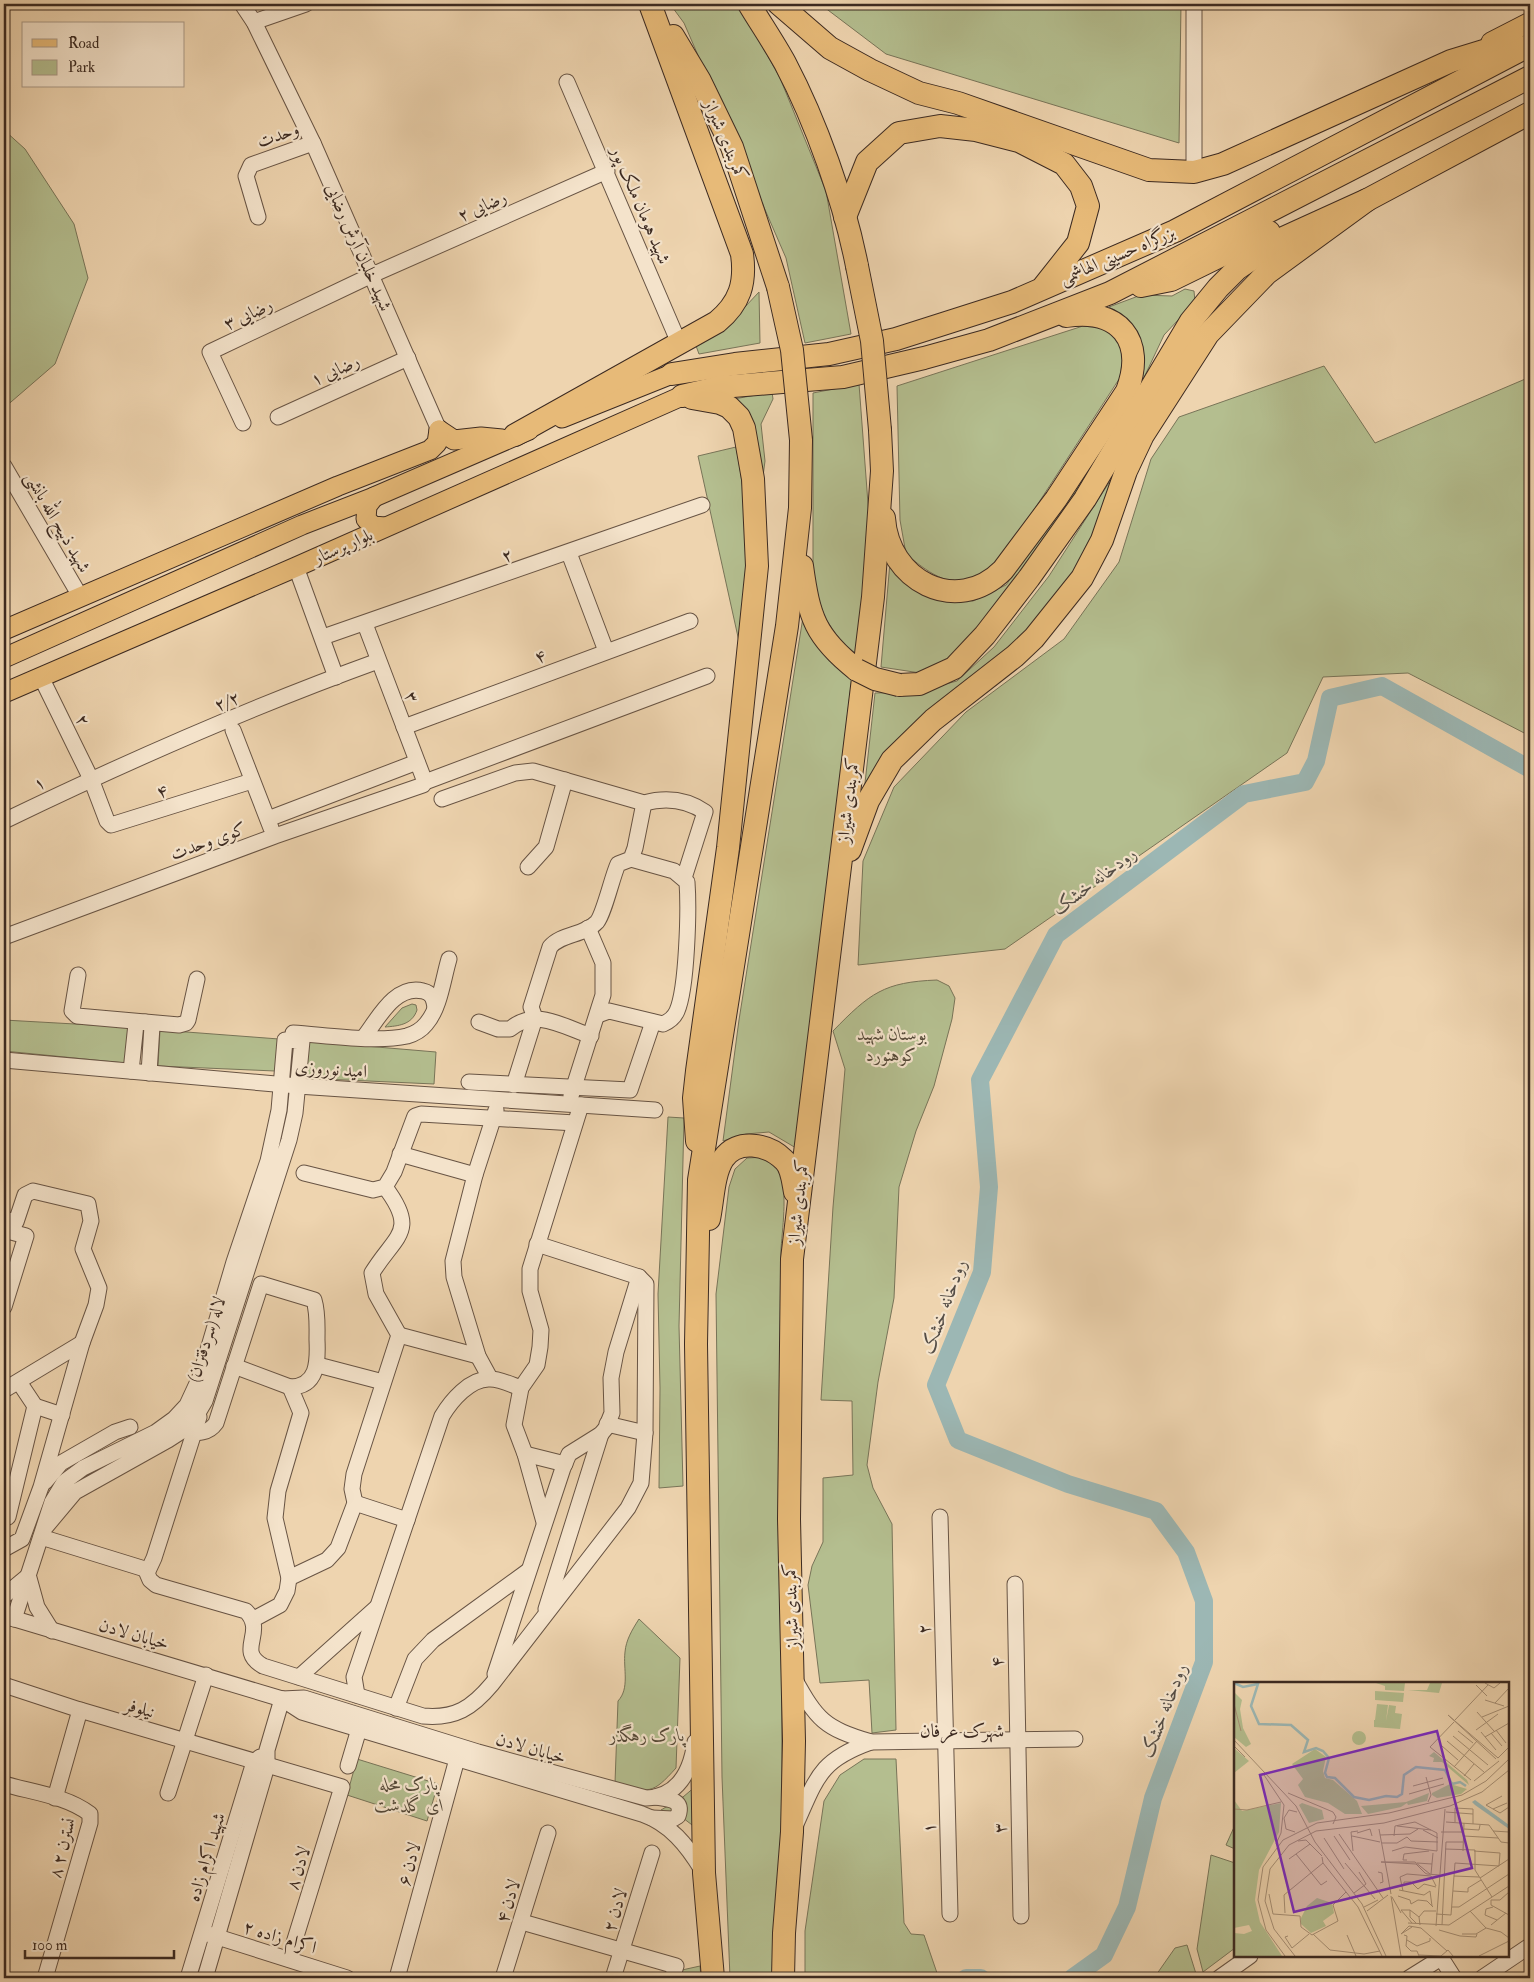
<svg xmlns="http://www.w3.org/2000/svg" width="1534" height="1982" viewBox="0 0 1534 1982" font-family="'IM FELL Double Pica',Amiri,serif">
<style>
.green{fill:#b4be8f;stroke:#787458}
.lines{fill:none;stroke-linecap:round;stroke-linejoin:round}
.river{stroke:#9cb7b4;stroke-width:18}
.minor-casing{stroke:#685444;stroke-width:17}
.major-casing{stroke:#3c2a21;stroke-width:21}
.highway-casing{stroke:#3c2a21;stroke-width:24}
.minor{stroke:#f4e3cb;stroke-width:15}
.major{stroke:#e7ba78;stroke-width:19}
.highway{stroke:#e7ba78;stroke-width:22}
.highway-bridge-casing{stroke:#3c2a21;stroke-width:24;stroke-linecap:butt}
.highway-bridge{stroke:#e7ba78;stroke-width:22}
.labels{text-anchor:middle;stroke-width:4.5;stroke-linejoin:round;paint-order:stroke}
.street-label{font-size:18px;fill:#3c2a21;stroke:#f4e3cb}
.park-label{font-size:18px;font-style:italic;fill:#544837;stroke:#f4e3cb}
.water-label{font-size:19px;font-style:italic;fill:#544d46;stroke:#f4e3cb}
.neighbourhood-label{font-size:19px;fill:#3c2a21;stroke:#f4e3cb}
.inset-river{fill:none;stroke:#9cb7b4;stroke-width:2.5}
.inset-road{fill:none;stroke:#a79076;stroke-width:1}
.view{fill:#7b2cbf;fill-opacity:0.15;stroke:#7b2cbf;stroke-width:2.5}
.inset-edge{fill:none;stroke:#3c2a21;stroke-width:2.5}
</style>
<rect width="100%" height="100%" fill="#eed4af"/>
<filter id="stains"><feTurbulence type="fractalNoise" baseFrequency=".004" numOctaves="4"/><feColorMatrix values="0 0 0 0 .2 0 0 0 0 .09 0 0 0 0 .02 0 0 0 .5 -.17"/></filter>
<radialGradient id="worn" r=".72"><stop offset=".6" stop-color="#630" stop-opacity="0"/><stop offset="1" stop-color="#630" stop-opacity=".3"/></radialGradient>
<!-- green -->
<g class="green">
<path d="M670,4H739L780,78L826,191L851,334L805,343L786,258L684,23Z"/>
<path d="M820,4H1181L1179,143L886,54Z"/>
<path d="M4,130L25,149L74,224L88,278L55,364L4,408Z"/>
<path d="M1185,289L1194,291L1195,302L1164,335L1132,403L1023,577L970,643L927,674L881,667L890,562L931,596L973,601L1006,585L1041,536L1142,373C1144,340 1139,324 1109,307L1141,295L1172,296Z"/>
<path d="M759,292L760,343L699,354L695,343L728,325Z"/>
<path d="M1083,326L1111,329L1124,349L1125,370L1002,559C995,564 986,575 977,579C950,590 925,570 906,554L900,520L897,386Z"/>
<path d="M1324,366L1375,443L1530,377V736L1408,673L1323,677L1287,753L1005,949L858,965L863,861L894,787L966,712L1064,639L1119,562L1151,459L1179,417Z"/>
<path d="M859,384L869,517L859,656L841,642L825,618L813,582V393Z"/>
<path d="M772,392L773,399L761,424L765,461L762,484L729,400Z"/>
<path d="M736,447C750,514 748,579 740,646L698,456Z"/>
<path d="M1123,461L1096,531L1069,582L1019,644L864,792L875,693L916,692L957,681L994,647L1049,576Z"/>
<path d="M803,617L852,677L796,1148L769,1132L746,1134L723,1141L739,1020Z"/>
<path d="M937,980L949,986L955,998L952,1019L934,1086L916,1131L899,1187L894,1298L878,1382L867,1465L873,1488L892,1524L896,1730L872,1733L869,1680L820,1683L808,1585L812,1566L823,1542V1478L853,1475L852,1401L821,1400L833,1207L845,1069L833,1031C870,993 884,982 937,980Z"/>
<path d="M412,1004L416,1005L417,1010C412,1025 398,1026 385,1027L402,1008Z"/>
<path d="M4,1020L128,1027L125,1063L4,1051Z"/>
<path d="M160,1030L279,1039L275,1071L158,1066Z"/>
<path d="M306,1041L436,1052L434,1084L302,1078Z"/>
<path d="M668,1117L684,1118L679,1326L683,1486L659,1488L660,1388L658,1294Z"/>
<path d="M766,1157L778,1165C788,1191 783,1221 781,1249L782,1840L773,1978H730L722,1777L716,1294L729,1187L735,1169L747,1158Z"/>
<path d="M639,1619L680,1658L676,1768C652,1795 649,1793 615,1783L618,1701C630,1688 623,1669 625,1652C626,1640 632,1630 639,1619Z"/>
<path d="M357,1759L438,1784L427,1821L347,1795Z"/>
<path d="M864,1759H896L904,1923L911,1934L924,1935L937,1973L935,1978H805V1931L824,1801L840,1775Z"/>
<path d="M696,1786V1828L683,1818L661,1810L683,1797Z"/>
<path d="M1235,1825V1849L1226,1845Z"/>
<path d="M1211,1855L1235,1863V1948L1203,1972L1197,1949Z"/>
<path d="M1187,1945L1197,1977L1154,1978L1175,1948Z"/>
<path d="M700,1966L701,1978H680L682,1970Z"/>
</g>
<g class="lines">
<!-- river -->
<g class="river">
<path d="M966,1978H981"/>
<path d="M1072,1978L1104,1955L1127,1907L1153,1798L1204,1662V1601L1186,1552L1156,1511L1068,1484L958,1440L936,1385L982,1272L989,1187L980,1080L1056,935L1244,794L1305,782L1316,761L1330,698L1382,686L1530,769"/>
</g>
<defs>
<g id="minor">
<path d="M242,4L254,22L313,143L439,430"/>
<path d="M1194,4V172"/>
<path d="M254,22L306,4"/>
<path d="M567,82L679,343"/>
<path d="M258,217L246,176L251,165L313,143"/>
<path d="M278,417L408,358"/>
<path d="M243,423L210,352L372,275L607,171"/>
<path d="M4,466L80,596"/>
<path d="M569,553L606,651"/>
<path d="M296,567L336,677"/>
<path d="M365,624L425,782"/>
<path d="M323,637L702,505"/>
<path d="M41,677L91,779L107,821L111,825L252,781"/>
<path d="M404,727L690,621"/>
<path d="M233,730L271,828"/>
<path d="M442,799L515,773L533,771L644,803C666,797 686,799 705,812L684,878"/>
<path d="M268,819L417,762"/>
<path d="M4,821C126,762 251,707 378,661"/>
<path d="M528,867L546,847L565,780"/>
<path d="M4,937L275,836L423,785L425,782L707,676"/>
<path d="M78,975L72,1011L77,1016L179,1025L186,1023L188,1020L197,979"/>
<path d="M598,1015L609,1011L663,1024C670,1021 674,1018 677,1011C687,988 689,910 687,882L674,871L631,859"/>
<path d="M479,1022L498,1029H510C535,1008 562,1026 591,1036"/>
<path d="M293,1036V1033C325,1035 376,1043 407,1036C414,1034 422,1029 426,1024C440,1008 443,979 449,959"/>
<path d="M364,1037C378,1019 395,984 423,991C432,993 434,999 435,1008"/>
<path d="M4,1060L298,1086L655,1110"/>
<path d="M131,1071L136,1024L145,1022L152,1026L149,1073"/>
<path d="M469,1082L630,1090L653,1022"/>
<path d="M514,1085L535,1018L531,1007L550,947C562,933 584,936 597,922C604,914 612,877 618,864L631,859L635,848L644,803"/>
<path d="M571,1096L603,995V963L588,928"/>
<path d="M400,1154L475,1175"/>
<path d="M304,1173L373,1190L385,1187L394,1172L415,1116L421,1114L575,1123"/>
<path d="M4,1219L16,1222L25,1195L33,1191L88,1204L91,1221L83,1249L99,1288L96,1305L82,1343L41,1487L22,1539L4,1549"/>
<path d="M4,1230L26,1236L4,1307"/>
<path d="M399,1335L478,1356"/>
<path d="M318,1365L383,1382"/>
<path d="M234,1366L290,1387"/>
<path d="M490,1378L478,1356L454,1277L453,1261L475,1175L496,1110"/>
<path d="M19,1382L35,1406L62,1415"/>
<path d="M4,1390L82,1343"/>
<path d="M199,1417L154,1558L147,1573L150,1580L156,1585L246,1611C267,1633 235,1650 263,1666L423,1716C455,1719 472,1708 492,1684L628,1508L641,1483L645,1433L646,1284L639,1277L537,1244"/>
<path d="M607,1424L645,1433"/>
<path d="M186,1429C197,1435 209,1433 216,1423L261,1284L314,1300C318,1313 317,1326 317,1340C318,1361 318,1387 290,1387L301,1413L278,1491L275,1518L289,1578L287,1591L280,1605L254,1619"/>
<path d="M525,1454L565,1464"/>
<path d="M45,1482L61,1463L115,1432L130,1427"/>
<path d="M355,1503L407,1520"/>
<path d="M8,1517L35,1406"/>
<path d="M940,1517L950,1914"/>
<path d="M544,1522L525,1454L514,1425L521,1388L537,1365L540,1347L541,1330L530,1291V1269L581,1105"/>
<path d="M41,1537L148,1570"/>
<path d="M29,1578L37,1607L52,1631"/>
<path d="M289,1578L327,1560L338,1548L355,1503L352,1489L354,1474L399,1335L376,1294L372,1273C395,1235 419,1232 385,1187"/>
<path d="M1015,1584L1021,1916"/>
<path d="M4,1596L28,1576"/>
<path d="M546,1609L601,1434"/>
<path d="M5,1616L282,1699L302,1712L642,1814C670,1824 687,1845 702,1870"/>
<path d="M14,1619L52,1502L64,1482L83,1468L156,1432L174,1419L187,1405L200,1377L234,1262L268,1161L279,1110L285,1040L302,1041L295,1113L289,1140L205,1401L195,1418L185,1429L168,1440L75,1492L44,1529"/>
<path d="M495,1674L563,1468L569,1454L601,1434L606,1428L612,1413L611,1378L616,1352L639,1277"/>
<path d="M299,1677L376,1608"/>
<path d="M794,1678C817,1720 824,1728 871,1742L1075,1739"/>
<path d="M4,1685L80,1710L342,1787L289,1959"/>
<path d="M357,1695L354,1677L442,1416C451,1401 470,1378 490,1379C500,1379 512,1385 521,1388"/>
<path d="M282,1699L304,1698L478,1752L646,1798C678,1797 691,1771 695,1742"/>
<path d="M396,1708L415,1659L433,1640L528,1571"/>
<path d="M348,1766L359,1729"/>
<path d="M4,1784C31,1792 67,1796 90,1814V1823L45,1978"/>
<path d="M168,1793L206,1675"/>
<path d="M55,1798L80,1710"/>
<path d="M652,1818L673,1819L678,1816C684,1799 668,1799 655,1797"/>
<path d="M796,1824C817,1777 820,1760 871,1742"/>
<path d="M522,1922L676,1966L672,1978"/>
<path d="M208,1934L347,1978"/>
<path d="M1440,1956L1454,1978"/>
<path d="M188,1978L254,1762L260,1757"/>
<path d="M205,1978L267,1766V1750L282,1699"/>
<path d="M397,1978L457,1759"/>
<path d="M503,1978L548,1833"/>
<path d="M613,1978L652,1853"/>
<path d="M1219,1978L1250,1956"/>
<path d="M1409,1978L1441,1958"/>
<path d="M1482,1978L1528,1947"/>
</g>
<g id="major">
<path d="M1491,42L1530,22"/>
<path d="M562,418L672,374"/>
<path d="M439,430L454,440L481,437L502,439"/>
<path d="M374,497L367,506L366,519L373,526L385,527"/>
<path d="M4,630L338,486L430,450L437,443L439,430"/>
<path d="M4,658L302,525L374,497L529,430"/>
<path d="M4,693L296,567L682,396"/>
</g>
<g id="highway">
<path d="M749,4C761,24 774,43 785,63C816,122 844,200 857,266"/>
<path d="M779,4L830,48L870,70L919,93L958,103L1149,170L1194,172L1223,164L1451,61L1513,42"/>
<path d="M673,36L700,81L732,147L778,287"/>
<path d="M845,217L867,162L899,133L940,126L976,130L1019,141L1064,164L1081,186L1088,206L1078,243L1044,286"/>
<path d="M1141,286L1171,280L1269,232"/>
<path d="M672,374L735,364L829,354L896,339L1012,302L1175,231L1530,45"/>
<path d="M682,396L721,387L843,377L924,358L989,340L1110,293L1530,77"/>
<path d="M692,398L720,403L729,407L739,417L744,428L753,479L757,566L728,848L697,1071L694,1098L697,1141"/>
<path d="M515,435L717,322C740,303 746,283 742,254L650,4"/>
<path d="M884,518C888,580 956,617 1003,570L1056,499L1127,391C1146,340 1119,308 1066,316"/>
<path d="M802,566C809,617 815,637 857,670"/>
<path d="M899,685L919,684L954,668L985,635L1029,578L1085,499L1191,321L1218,288L1237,269L1279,240L1367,200L1530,113"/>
<path d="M850,850L868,801L892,760L933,720L1015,656L1034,638L1082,578L1102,540L1126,471L1143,435L1208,334L1267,273L1367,200"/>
<path d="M709,1219C713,1200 713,1175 723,1159C737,1138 768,1144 784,1160C792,1167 793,1182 795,1192"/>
<path d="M713,1978L704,1873L696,1344L699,1180L787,626L800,508L801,440"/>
<path d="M783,1978L784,1933L792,1832L794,1741L789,1519L792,1259L873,597L882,471L880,430"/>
</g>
</defs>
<!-- minor casing -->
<use href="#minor" class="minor-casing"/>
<!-- major casing -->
<use href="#major" class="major-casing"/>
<!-- highway casing -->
<use href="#highway" class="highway-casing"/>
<!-- minor -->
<use href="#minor" class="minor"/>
<!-- major -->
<use href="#major" class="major"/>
<!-- highway -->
<use href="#highway" class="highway"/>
<defs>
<g id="highway-bridge">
<path d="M857,266L872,341L880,430"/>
<path d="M778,287L792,350L801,440"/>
<path d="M857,670L875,679L899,685"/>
</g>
</defs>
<!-- highway-bridge casing -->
<use href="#highway-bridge" class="highway-bridge-casing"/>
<!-- highway-bridge -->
<use href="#highway-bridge" class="highway-bridge"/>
</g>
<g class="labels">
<!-- street labels -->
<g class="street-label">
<text transform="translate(278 135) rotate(-19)" y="6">وحدت</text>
<text transform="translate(726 140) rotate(67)" y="6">کمربندی شیراز</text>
<text transform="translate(641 205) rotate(67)" y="6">شهید هومان ملک پور</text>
<text transform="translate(482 206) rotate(-24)" y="6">رضایی ۲</text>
<text transform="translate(359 247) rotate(66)" y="6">شهید خلبان آرش رضایی</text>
<text transform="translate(1117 255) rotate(-23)" y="6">بزرگراه حسینی الهاشمی</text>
<text transform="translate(248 314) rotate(-25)" y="6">رضایی ۳</text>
<text transform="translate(335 370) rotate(-24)" y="6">رضایی ۱</text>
<text transform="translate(58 522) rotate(60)" y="6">شهید ذبیح الله بانشی</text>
<text transform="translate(343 546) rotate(-24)" y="6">بلوار پرستار</text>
<text transform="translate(507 555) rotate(-19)" y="6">۲</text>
<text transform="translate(540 656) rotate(-21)" y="6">۴</text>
<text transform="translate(412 697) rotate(69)" y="6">۳</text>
<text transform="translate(227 701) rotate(-22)" y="6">۲/۲</text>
<text transform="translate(83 720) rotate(64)" y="6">۲</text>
<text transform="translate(39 783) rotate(-26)" y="6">۱</text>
<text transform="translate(162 791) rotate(-18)" y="6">۴</text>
<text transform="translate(848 800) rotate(-83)" y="6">کمربندی شیراز</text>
<text transform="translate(208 841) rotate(-20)" y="6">کوی وحدت</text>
<text transform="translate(331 1069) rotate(4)" y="6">امید نوروزی</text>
<text transform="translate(798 1202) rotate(-84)" y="6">کمربندی شیراز</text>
<text transform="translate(206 1339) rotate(-72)" y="6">لاله (سردفتران)</text>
<text transform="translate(791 1606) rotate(-92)" y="6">کمربندی شیراز</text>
<text transform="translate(924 1629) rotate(-91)" y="6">۲</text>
<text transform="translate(134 1634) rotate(16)" y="6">خیابان لادن</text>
<text transform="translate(997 1662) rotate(-91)" y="6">۴</text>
<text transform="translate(140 1708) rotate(16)" y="6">نیلوفر</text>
<text transform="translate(531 1748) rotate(16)" y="6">خیابان لادن</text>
<text transform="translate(929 1828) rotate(-91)" y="6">۱</text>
<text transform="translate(1000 1828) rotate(-91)" y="6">۳</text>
<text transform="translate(62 1848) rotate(-76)" y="6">۸ نسترن ۲</text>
<text transform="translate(206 1857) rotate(-73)" y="6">شهید اکرام زاده</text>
<text transform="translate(409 1864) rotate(-75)" y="6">۶ لادن</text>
<text transform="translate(298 1868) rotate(-73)" y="6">۸ لادن</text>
<text transform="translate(508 1901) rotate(-73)" y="6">۴ لادن</text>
<text transform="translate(615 1910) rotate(-73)" y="6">۲ لادن</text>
<text transform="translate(280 1937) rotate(17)" y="6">۲ اکرام زاده</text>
</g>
<!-- park labels -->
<g class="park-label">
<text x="892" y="1040">بوستان شهید<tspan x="892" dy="21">کوهنورد</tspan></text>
<text x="647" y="1741">پارک رهگذر</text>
<text x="409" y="1790">پارک محله<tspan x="409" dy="21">ای گلدشت</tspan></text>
</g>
<!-- water labels -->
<g class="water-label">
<text transform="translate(1094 880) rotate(-37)" y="7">رودخانه خشک</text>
<text transform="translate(943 1306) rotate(-70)" y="7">رودخانه خشک</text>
<text transform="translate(1163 1710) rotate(-69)" y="7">رودخانه خشک</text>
</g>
<!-- neighbourhood labels -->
<g class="neighbourhood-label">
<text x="962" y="1737">شهرک عرفان</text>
</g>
</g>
<!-- overview -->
<g transform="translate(1234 1682)">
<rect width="275" height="275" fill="#eed4af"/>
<path d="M142,1H171L170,9L151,8V4ZM196,1H208L205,11L174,8H193ZM141,9L170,11L169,20L141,18ZM0,10L8,18L6,27L9,46L17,62L12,65L0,55ZM143,22L154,23L152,39L155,23L162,24L161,31L168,32L166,47L140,45V38H145H141ZM118 56a7 7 0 1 1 14 0a7 7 0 1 1-14 0ZM0,66L15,79L0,91ZM81,67L92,75L89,89L91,96L99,98L123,119L128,132H111L94,121L71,115L64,103L69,97L58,82ZM200,70L233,98L235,103L208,80H199L200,76L195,74ZM216,102L233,107L227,112L203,116L198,113V111ZM195,111L193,119L174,123L173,121L167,125L134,132L127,124L172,120ZM0,118L8,129L47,121L45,150L25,188L21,218L26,240L48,274H0V251L10,252L18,249L15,243L0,246ZM68,121L88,128L90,137L75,141L65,123ZM83,216L98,221L100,231L89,239L92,244L77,251L67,242V236L73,224Z" fill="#b4be8f"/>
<path d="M241,118L275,143V147L241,123L238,120Z" fill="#9cb7b4"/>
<path class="inset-river" d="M0,1L9,5L24,2L17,24L25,42L57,43L74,58L70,70L82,66L89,69L95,76L91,91L93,95L101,96L120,115L135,118L152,114L163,115L168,112L170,93L182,85L211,88L218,102L226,100L232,104"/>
<path class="inset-road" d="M251,1L260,6L266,1M242,3L253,14M251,18L270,24M261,21L275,6M0,22L7,49M243,30L260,49M248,35L275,24M221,38L254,3M220,40L196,65L237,98M242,48L264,32M262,48L272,61M224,49L239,61M247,50L262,68M257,51L268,64M219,54L254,83M251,55L275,41M0,58L62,124L81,160M213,59L250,90M0,64L11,75M208,64L224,78M264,76L275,65M262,77L214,33L264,76M220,85L243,59M30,93L50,123L47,151L42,162M230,94L240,82M192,95L197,113L194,120M240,99L265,79M179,104L209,96M54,111L99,130L102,135L99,142M175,112L210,102M252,123L266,131L275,125M252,123L268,114M0,127L13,128L47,120M259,127L273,121M212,130L239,132M212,140L255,143L267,160L275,161M221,140V126L239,127V142M163,144L197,148M145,147L157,212M230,147L245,148L246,143M189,148L204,156M259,149L275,150M61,150L52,147L50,136L55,128L63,130M207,150H230M123,151L136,147L138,154M105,152L149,216M146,153L176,152L184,147M100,154L116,178M118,154L146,160M230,154L264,156M173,155L177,159L204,160M90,156L110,187M64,159L72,158L88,174M81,160L128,222L152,274M148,161H163L173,155M211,167L241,168V188L258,215M119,169L117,150L124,149M158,169L171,165L203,169V151L181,140L161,144L160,154M229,169L230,141M240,169L266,171L265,184M62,172L87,203L93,199M88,175L89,181L124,225L148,274M55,177L76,162M173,178H169L170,172L195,169M111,181L141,217M183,181L198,182M144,190L148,191L149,200L146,201M196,192L181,180H147L182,182L191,191L193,192L205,193M197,192L199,171M220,194L245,195M246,196L275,177M170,203V200H177L184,207L190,202L202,205M165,208L190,213L196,209L198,224M169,209L166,195L173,192L197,194L202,204M219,209L234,210V206L247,198M275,210L266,218H257V223L275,233M120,211L132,202L125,190M35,212L39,232L66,234L67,245L78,253L104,239L99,223L112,210M157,214L167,274M164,214L176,218L177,222L184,218L193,219L199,225M158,215L167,231M130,225L144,218M218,225H225L275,192M259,225L252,227L251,233L263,238M176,228V235L182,241M133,229L154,213M236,229L252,246L267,250L275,256M51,231L50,213L89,181M202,232L217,233L221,181L265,184M185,235L190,229H202M174,241L215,243L275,204M178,241L167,228H176L185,235L186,243M208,243L212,160H229M257,243L272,231M202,244L211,127M178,245L167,252L175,244L187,246L213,269M205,248L226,254L242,255L243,252M79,252L96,268L130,272L146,269M228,252H242L252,246M113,253L122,274M170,253L173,254L172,264L177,269H183L185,274M54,254L51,255L58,266L75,252M173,258L183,264L196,259V256M185,273L207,274L214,268L219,274M51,274L32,248L24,218L29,185L49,158L83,141L155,131L228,113L252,99L275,77M61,274L40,247L31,219L36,187L55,163L82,149L150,141L216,124L248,110L275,88M245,274L275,259"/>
<path class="view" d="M203,49L238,186L60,230L26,93Z"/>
<rect width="275" height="275" class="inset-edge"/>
</g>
<!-- margin -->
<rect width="1534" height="1982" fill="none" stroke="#eed4af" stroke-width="20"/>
<rect x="5" y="5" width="1524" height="1972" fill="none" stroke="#3c2a21" stroke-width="2.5"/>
<rect x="10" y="10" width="1514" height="1962" fill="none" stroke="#3c2a21"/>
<!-- legend -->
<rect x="22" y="22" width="162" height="65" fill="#f4e3cb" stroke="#aa9987"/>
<rect x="32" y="39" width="25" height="8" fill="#e7ba78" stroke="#aa9987"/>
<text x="68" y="48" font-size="15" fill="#3c2a21">Road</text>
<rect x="32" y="60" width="25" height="15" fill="#b4be8f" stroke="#aa9987"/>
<text x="68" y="72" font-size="15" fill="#3c2a21">Park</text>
<!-- scale -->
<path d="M25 1950v8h149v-8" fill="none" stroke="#3c2a21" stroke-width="2.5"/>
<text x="32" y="1950" font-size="15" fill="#3c2a21" stroke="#f4e3cb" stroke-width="4" paint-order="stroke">100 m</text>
<rect width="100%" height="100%" filter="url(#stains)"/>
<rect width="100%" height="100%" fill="url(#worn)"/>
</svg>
